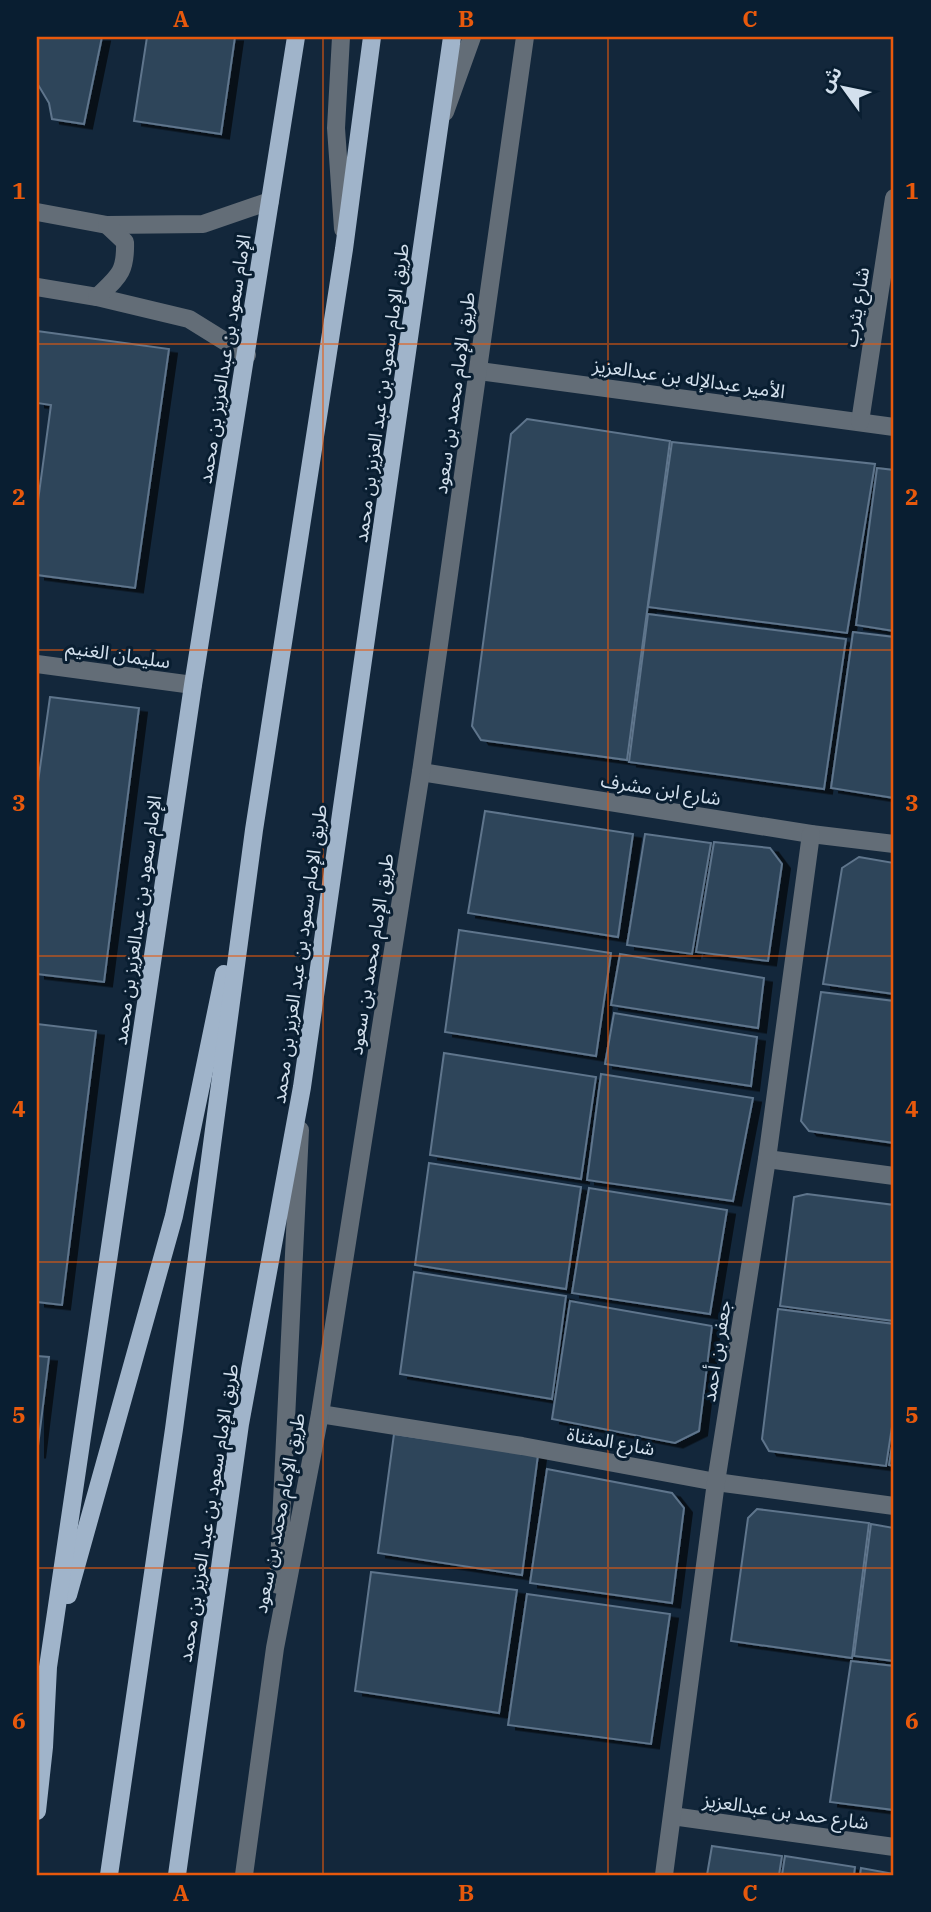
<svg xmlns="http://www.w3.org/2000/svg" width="931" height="1912" viewBox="0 0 931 1912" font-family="'IBM Plex Serif','Noto Sans Arabic',serif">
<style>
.building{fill:#2f455a;stroke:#5e758c;stroke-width:2;filter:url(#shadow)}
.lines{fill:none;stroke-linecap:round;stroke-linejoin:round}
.minor{stroke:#636d77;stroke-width:18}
.major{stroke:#a0b4ca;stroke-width:18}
.grid{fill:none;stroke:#e8590c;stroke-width:2;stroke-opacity:0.55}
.labels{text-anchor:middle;stroke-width:6;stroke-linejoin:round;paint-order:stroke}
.street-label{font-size:19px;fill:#d3e0ed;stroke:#091e31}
.neatline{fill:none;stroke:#e8590c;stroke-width:2.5}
.grid-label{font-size:23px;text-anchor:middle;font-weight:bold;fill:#e8590c}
</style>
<defs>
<filter id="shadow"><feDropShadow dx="8" dy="4.5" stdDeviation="0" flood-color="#0009"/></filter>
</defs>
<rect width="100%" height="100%" fill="#13273b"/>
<!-- building -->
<g class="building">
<path d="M37,37H102L84,124L52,119L49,103L37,83Z"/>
<path d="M147,37H235L221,134L134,121Z"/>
<path d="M37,331L169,349L135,588L37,575V508L51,405L37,403Z"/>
<path d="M527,419L670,441L627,760L481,740L472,726L511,434Z"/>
<path d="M672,442L875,464L847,633L648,607Z"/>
<path d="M877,468L894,470V631L856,625Z"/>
<path d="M648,614L846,639L824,789L629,762Z"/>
<path d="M853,632L894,637V798L831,788Z"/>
<path d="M50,697L139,708L104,982L37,974V789Z"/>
<path d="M485,811L633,834L618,937L468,913Z"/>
<path d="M645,834L711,843L692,954L627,945Z"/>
<path d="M714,842L770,848L782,864L768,961L696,952Z"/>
<path d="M859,857L894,863V994L823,984L842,868Z"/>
<path d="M459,930L611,953L596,1056L445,1032Z"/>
<path d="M620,954L764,978L758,1028L611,1005Z"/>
<path d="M821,992L894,1001V1143L809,1131L801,1121Z"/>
<path d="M614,1013L757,1037L751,1086L605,1064Z"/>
<path d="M37,1024L96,1031L62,1305L37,1302Z"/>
<path d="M444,1053L596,1077L581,1179L430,1155Z"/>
<path d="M601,1074L753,1098L733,1201L587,1180Z"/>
<path d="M429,1163L581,1187L566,1289L415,1265Z"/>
<path d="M589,1188L727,1210L710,1314L572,1293Z"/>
<path d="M807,1194L894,1205V1321L780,1306L794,1197Z"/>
<path d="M414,1272L566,1296L552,1399L400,1374Z"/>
<path d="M570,1301L712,1326L699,1431L675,1443L552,1419Z"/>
<path d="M778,1309L894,1324V1414L886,1466L769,1451L762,1439Z"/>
<path d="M37,1356L49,1357L37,1454Z"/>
<path d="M894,1433V1466L889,1465Z"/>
<path d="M394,1434L538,1455L522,1575L378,1553Z"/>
<path d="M547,1469L672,1493L684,1508L672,1603L530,1583Z"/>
<path d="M757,1509L869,1523L852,1658L731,1641L748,1518Z"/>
<path d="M871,1524L894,1528V1661L854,1656Z"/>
<path d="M371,1572L517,1590L499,1713L355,1691Z"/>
<path d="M527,1594L670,1614L651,1744L508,1725Z"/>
<path d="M851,1661L894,1666V1810L830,1802Z"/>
<path d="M712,1846L782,1856L779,1875H707Z"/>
<path d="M785,1856L855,1867L854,1875H782Z"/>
<path d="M861,1868L894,1874V1875H860Z"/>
</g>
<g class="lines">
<!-- minor -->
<g class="minor">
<path d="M341,37L336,128L343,229"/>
<path d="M445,112L472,37"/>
<path d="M37,212L107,225L203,224L270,201"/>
<path d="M37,287L97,297L189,319L247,355"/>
<path d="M97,297C118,277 126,273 125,242L107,225"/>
<path d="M479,371L894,427"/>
<path d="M860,422L894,198"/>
<path d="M37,664L193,685"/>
<path d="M421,772L811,834L894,844"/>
<path d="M767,1159L894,1176"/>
<path d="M320,1414L522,1446L716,1482L894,1506"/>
<path d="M278,1585L300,1130"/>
<path d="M672,1816L894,1847"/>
<path d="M244,1875L275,1648L320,1414L421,772L525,37"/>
<path d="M664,1875L716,1482L767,1159L811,834"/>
</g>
<!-- major -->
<g class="major">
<path d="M68,1595L174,1216L224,974"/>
<path d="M37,1811L44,1747L48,1667L193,685L296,37"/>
<path d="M109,1875L174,1429L254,830L344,249L372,37"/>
<path d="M177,1875L240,1424L302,1087L452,37"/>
</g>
</g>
<!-- grid -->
<path class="grid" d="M323,37V1875M608,37V1875M37,344H894M37,650H894M37,956H894M37,1262H894M37,1568H894"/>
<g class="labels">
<!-- street labels -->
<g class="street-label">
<text transform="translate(856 307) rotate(-81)" y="7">شارع يثرب</text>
<text transform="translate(224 359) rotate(-81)" y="7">الإمام سعود بن عبدالعزيز بن محمد</text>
<text transform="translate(689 378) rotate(8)" y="7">الأمير عبدالإله بن عبدالعزيز</text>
<text transform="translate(381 393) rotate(-82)" y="7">طريق الإمام سعود بن عبد العزيز بن محمد</text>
<text transform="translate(454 393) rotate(-82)" y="7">طريق الإمام محمد بن سعود</text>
<text transform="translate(118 654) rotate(8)" y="7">سليمان الغنيم</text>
<text transform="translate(661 789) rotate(9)" y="7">شارع ابن مشرف</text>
<text transform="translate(137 920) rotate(-82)" y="7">الإمام سعود بن عبدالعزيز بن محمد</text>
<text transform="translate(299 954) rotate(-82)" y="7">طريق الإمام سعود بن عبد العزيز بن محمد</text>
<text transform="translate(371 954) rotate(-81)" y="7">طريق الإمام محمد بن سعود</text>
<text transform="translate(716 1351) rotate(-81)" y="7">جعفر بن أحمد</text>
<text transform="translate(611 1441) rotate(10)" y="7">شارع المثناة</text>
<text transform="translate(208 1513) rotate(-81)" y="7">طريق الإمام سعود بن عبد العزيز بن محمد</text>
<text transform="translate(279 1513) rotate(-79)" y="7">طريق الإمام محمد بن سعود</text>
<text transform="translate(786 1811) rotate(8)" y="7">شارع حمد بن عبدالعزيز</text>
</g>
</g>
<!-- border -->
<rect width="931" height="1912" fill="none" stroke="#091e31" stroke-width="77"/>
<!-- north arrow -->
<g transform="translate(844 88) rotate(303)" stroke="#091e31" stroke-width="5" paint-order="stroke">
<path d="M0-5L12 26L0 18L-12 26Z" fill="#d3e0ed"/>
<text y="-10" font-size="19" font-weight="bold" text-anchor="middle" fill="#d3e0ed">ش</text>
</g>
<rect x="38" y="38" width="854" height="1836" class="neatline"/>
<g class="grid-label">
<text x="181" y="27">A</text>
<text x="466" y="27">B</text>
<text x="750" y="27">C</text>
<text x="19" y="199">1</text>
<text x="912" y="199">1</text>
<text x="19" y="505">2</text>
<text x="912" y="505">2</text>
<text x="19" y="811">3</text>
<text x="912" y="811">3</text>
<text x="19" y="1117">4</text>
<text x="912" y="1117">4</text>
<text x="19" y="1423">5</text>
<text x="912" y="1423">5</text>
<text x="19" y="1729">6</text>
<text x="912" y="1729">6</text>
<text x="181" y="1901">A</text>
<text x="466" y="1901">B</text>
<text x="750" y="1901">C</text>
</g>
</svg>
